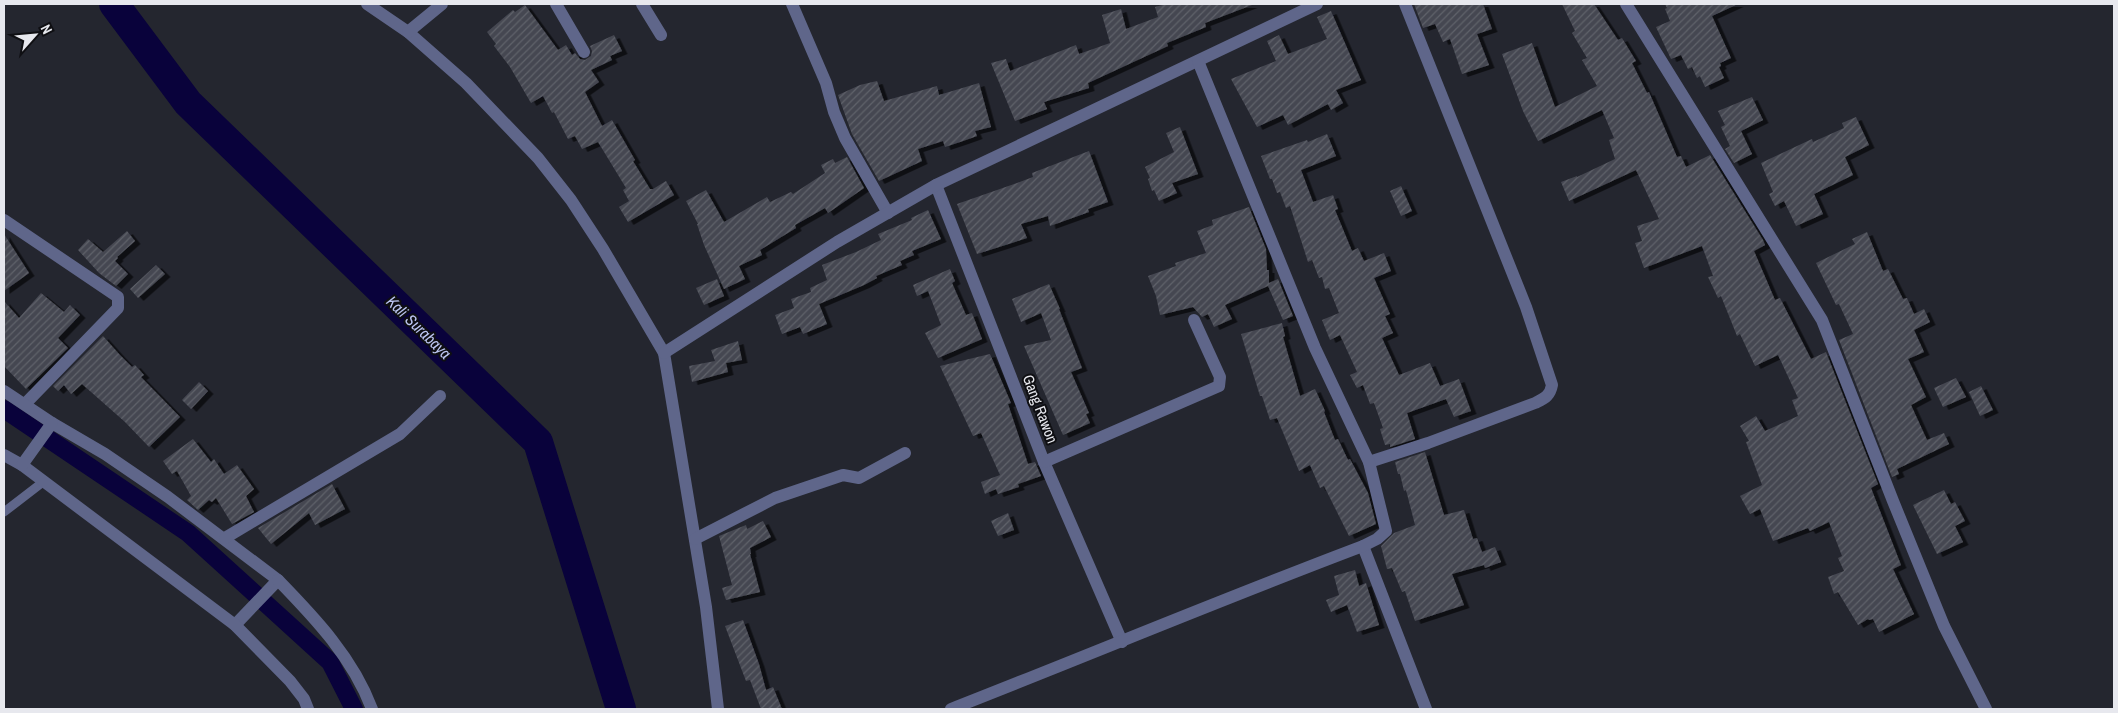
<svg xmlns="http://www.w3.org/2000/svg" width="2118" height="713" viewBox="0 0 2118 713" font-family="'Archivo Narrow',sans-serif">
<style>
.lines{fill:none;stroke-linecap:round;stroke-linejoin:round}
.canal{stroke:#09023b;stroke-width:18}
.river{stroke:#09023b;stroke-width:30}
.building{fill:url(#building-hatch);filter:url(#shadow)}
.lane{stroke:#5f668a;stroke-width:9}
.street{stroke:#5f668a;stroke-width:12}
.labels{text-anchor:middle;stroke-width:4;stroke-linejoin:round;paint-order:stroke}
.street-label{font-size:15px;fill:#e7e8ee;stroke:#0f0f13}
.water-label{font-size:16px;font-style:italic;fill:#bcc5f1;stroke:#0f0f13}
</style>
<defs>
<pattern id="building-hatch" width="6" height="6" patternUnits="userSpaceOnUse" patternTransform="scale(1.25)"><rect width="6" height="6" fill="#454751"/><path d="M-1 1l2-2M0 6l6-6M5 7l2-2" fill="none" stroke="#60626a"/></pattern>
<filter id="shadow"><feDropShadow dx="5.5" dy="3" stdDeviation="0" flood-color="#0009"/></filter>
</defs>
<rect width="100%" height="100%" fill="#24262f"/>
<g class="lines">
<!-- canal -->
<path class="canal" d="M4,409L188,533L330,662L354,709"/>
<!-- river -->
<path class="river" d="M114,4L188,103L538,442L621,709"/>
</g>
<!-- building -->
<g class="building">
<path d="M1166,4L1252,5L1205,23L1206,27L1167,43L1168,46L1088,83L1089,88L1044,102L1047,109L1015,121L991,63L1006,59L1010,71L1076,45L1079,54L1110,43L1102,15L1121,9L1126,29L1158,17L1155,7Z"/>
<path d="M1414,4H1483L1492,29L1477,34L1489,65L1462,74L1450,39L1443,42L1435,24L1423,28Z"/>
<path d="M1562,4H1594L1618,40L1622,38L1636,61L1632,63L1647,93L1649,92L1677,157L1681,156L1686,167L1710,155L1763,240L1765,245L1754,251L1775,300L1780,298L1811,359L1826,352L1878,484L1871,488L1901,565L1893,569L1914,614L1879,632L1873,619L1869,620L1868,619L1858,625L1838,592L1834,594L1828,577L1844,571L1838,558L1842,556L1829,522L1810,531L1808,528L1773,541L1760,509L1750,514L1740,496L1762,485L1746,442L1749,441L1740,426L1756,416L1765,431L1798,416L1792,400L1798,398L1778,355L1755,366L1740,334L1737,336L1721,296L1718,298L1708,277L1713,276L1702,246L1644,268L1635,243L1642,241L1637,226L1659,219L1636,170L1569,201L1561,182L1577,176V177L1615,159L1609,140L1614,138L1602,110L1538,141L1523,111L1502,54L1532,43L1555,107L1597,86L1582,60L1587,58L1572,33L1575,31Z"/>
<path d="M1665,4H1738L1712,16L1731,58L1720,63L1721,66L1719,67L1724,78L1705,87L1700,76L1697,78L1692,67L1688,69L1681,55L1671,59L1656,27L1670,21L1665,9L1667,8Z"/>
<path d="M525,5L558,50L566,45L572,55L575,53L580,59L585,60L591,56L592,51L590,46L614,35L622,51L610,56L612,60L591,70L599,82L585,92L602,126L612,120L635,160L633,161L650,189H653L666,181L674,195L628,222L619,207L629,201L623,190L626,188L598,142L582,149L575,136L568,139L554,112L552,113L543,96L531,103L510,67L494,46L496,44L487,32L513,10L515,12Z"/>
<path d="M1331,11L1361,80L1336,90L1343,103L1331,110L1328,104L1288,125L1283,115L1257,127L1231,79L1276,61L1267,41L1279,35L1288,54L1327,39L1317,17Z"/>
<path d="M877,81L884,101L937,86L939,95L979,83L991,127L975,131L977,136L963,141L945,147L943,141L918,149L922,161L879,181L852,134L838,95L860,85Z"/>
<path d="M1752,97L1763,120L1741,131L1752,154L1734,163L1725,149L1730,146L1721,127L1725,125L1718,111Z"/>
<path d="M1856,117L1869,145L1845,157L1853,175L1814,194L1823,214L1796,226L1784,201L1775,206L1769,194L1773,192L1761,163L1812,139L1813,142L1844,128L1842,123Z"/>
<path d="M1180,127L1198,174L1172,183L1177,193L1159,201L1154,190L1152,191L1148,179L1150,178L1145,167L1174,152L1166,133Z"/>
<path d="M1327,134L1336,156L1301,170L1313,202L1333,195L1338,209L1335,210L1352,251L1358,248L1364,261L1384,253L1391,271L1374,278L1390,314L1385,316L1393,333L1382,338L1399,375L1430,363L1440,386L1459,379L1471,411L1454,417L1446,399L1407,413L1415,439L1390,447V444L1385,445L1380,429L1383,428L1374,403L1370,404L1363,385L1357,388L1350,375L1357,372L1340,335L1330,340L1322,320L1339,313L1329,288L1325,289L1322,277L1319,278L1312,260L1308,262L1290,206L1286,208L1280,192L1277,193L1272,179H1270L1261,156L1307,140L1308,142Z"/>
<path d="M1089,151L1108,202L1088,209L1089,212L1050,226L1048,216L1021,224L1027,238L977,254L957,204L1017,183L1033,177L1032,173Z"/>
<path d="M847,157L864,188L828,213L825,208L795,225L796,228L760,250L762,255L739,266L745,279L724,289L704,245L697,224H698L686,201L706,190L724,222L767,197L770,202L791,192L793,194L825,173L821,165L833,159L835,163Z"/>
<path d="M1401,186L1412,211L1401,216L1390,191Z"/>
<path d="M1249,207L1266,249L1267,270H1269V283L1278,279L1293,316L1283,320L1268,286L1225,305L1232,319L1214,327L1208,314L1202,317L1193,307L1160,315L1156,296L1148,276L1176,266L1175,263L1206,253L1197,231L1213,225L1212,220Z"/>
<path d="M928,210L941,239L912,251L914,255L900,261L902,265L876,276L877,278L864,285L819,304L827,324L803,334L800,327L782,334L775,315L794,308L791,299L811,292L810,288L827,280L822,265L856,252L881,240L878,234L912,220L911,218Z"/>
<path d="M127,231L135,241L117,257L118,258L115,261L128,274L116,286L99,273L78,250L88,239L103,252Z"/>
<path d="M1867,232L1883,271L1888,269L1903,299L1907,298L1914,314L1924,309L1930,322L1914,330L1924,352L1908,359L1926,397L1911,405L1927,440L1944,433L1949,444L1897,469L1899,474L1892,477L1841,345L1839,340L1853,334L1839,304L1836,305L1816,263L1855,244L1852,239Z"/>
<path d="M4,234L29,273L4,291Z"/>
<path d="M156,265L165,274L138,298L130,289Z"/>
<path d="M950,269L955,281L952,283L966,315L972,313L982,339L938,358L925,333L941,325L928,291L917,296L913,285Z"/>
<path d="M717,279L724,296L704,305L696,288Z"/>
<path d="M1049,284L1060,309H1059L1082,368L1071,372L1089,413L1086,414L1090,423L1063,435L1024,346L1051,340L1041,313L1021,322L1012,299Z"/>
<path d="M41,293L64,312L70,305L80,315L58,338L68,348L26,389L4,366V301L19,318Z"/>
<path d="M1282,323L1285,336L1283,337L1300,396L1315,389L1325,411L1324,412L1335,440L1338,439L1348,460L1350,459L1368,493L1376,524L1349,536L1324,486L1320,488L1310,465L1299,471L1277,418L1270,420L1262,396H1260L1241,334Z"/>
<path d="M103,336L119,354L132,367L135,365L144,375L141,377L180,417L149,447L125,422L82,384L71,394L64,385L58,391L53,386Z"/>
<path d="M738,341L742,360L726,363L728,372L692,382L689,366L715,361L711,350Z"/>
<path d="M990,354L1011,403L1008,404L1028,464L1035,462L1041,476L1018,484L1019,487L998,494L996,489L985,494L981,482L1000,475L981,433L973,436L940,366Z"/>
<path d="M1956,378L1966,397L1943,407L1934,388Z"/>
<path d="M199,382L208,391L191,409L182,400Z"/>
<path d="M1981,386L1993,410L1980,416L1969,392Z"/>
<path d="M193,439L211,462L214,459L224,474L237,465L254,489L246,496L254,512L232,524L216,498L212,502L209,500L198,510L187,500L191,496L177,471L172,474L163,461Z"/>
<path d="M1425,452L1444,515L1464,510L1473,539L1477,538L1482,552L1495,547L1501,562L1485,568L1484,565L1452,574L1464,605L1415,621L1405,591L1402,592L1392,568L1387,569L1381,546L1394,533L1415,525L1406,490L1404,491L1400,474H1398L1395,462Z"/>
<path d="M332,484L345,509L315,525L309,513L271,544L258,528Z"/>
<path d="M1944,490L1951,504L1955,502L1965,521L1955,526L1963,542L1937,554L1913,505Z"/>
<path d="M1008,513L1014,530L998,536L991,521Z"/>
<path d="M763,521L771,537L750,548L751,554H750L760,592L726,600L722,588L732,585L719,536L746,525L747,529Z"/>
<path d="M1355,570L1359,586L1366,583L1379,625L1357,632L1347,605L1331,612L1326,600L1339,595L1334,576Z"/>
<path d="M743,620L759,664L766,690L773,687L782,709H761L750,680L746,681L725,626Z"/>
</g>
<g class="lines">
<!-- lane -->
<path class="lane" d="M4,512L43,482"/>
<!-- street -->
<g class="street">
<path d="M367,4L408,32L466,83L538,158L571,200L603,249L664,353L706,607L718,709"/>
<path d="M556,4L584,52"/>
<path d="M642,4L661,35"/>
<path d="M792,4L826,83L834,112L845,138L888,213"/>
<path d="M1626,4L1822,320L1893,501L1944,626L1986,709"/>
<path d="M408,32L442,4"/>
<path d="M936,185L1044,462L1122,642"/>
<path d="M4,220L118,297V308L25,404"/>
<path d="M664,353L837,242L936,185L1317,4"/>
<path d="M4,391L52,423L105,454L168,497L278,580L235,625"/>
<path d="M4,455L22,465L235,625L290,681L304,699L308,709"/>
<path d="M1044,462L1219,386L1220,377L1194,320"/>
<path d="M1369,462L1428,443L1535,403C1545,398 1550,396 1552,385L1526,307L1405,4"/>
<path d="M22,465L52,423"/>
<path d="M225,538L400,434L440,396"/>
<path d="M695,539L775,498L843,475L859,478L905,453"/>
<path d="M1363,546L1426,709"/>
<path d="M278,580C315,618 353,658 372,709"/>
<path d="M951,709C1089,655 1225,598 1363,546L1377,539L1386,531L1369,462L1315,348L1198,61"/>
</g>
</g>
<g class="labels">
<!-- street labels -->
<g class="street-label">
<text transform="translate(1040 409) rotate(69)" y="5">Gang Rawon</text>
</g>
<!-- water labels -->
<g class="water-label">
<text transform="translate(419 327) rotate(44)" y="6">Kali Surabaya</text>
</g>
</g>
<!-- border -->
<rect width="2118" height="713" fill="none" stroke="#e7e8ee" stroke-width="10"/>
<!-- north arrow -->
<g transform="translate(35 35) rotate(63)" stroke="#0f0f13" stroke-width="4" paint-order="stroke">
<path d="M0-4L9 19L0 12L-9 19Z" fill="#e7e8ee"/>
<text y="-8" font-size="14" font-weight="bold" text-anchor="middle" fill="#e7e8ee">N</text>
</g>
</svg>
